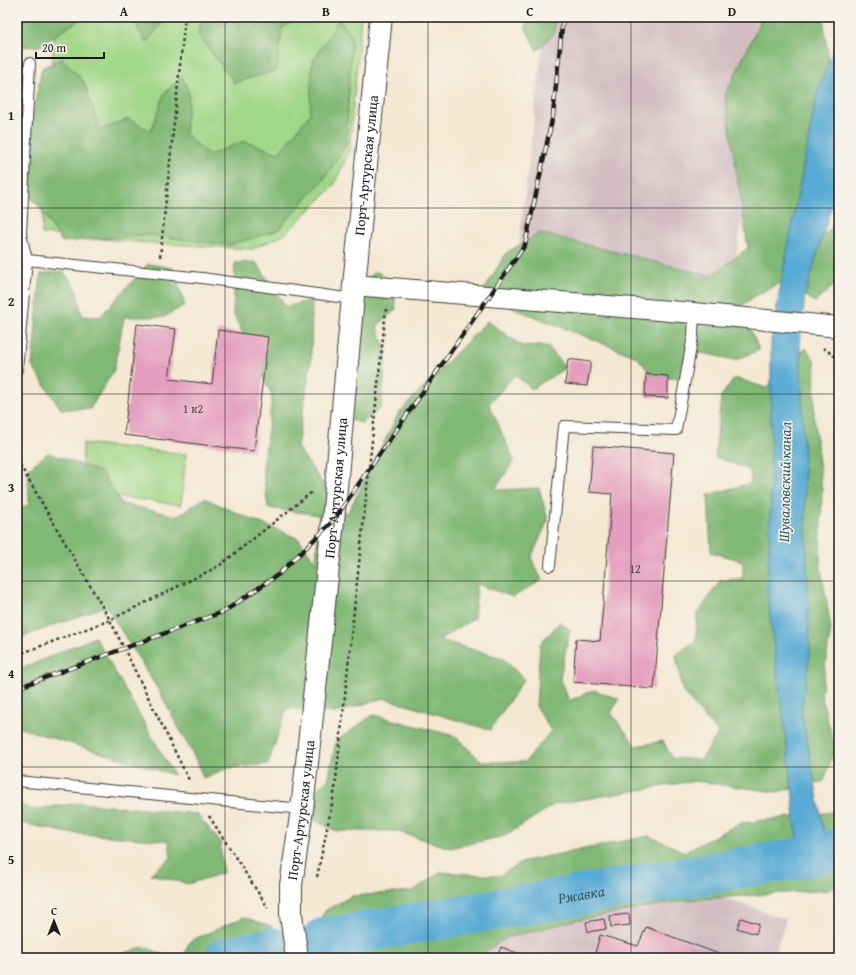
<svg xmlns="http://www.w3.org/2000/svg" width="856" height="975" viewBox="0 0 856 975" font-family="'Gentium Book Plus',serif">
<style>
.industrial{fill:#d2bec2}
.green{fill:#a1d788;stroke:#5e7a52}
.forest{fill:#80b874;stroke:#4e6a48}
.water{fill:#59abd4;stroke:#3a6478}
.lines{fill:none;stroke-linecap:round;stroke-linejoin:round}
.river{stroke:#59abd4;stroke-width:41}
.building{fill:#e49fbe}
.lane-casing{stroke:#3c3b37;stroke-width:12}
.street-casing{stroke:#3c3b37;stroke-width:22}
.secondary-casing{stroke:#3c3b37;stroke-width:24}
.path{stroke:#3c3b37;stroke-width:2.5;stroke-dasharray:3 3;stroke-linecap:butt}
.lane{stroke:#fff;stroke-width:10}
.street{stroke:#fff;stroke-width:20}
.secondary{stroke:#fff;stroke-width:22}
.rail-casing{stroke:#1c1c1c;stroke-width:4.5}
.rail{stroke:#f7f3e8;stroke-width:3;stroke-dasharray:9;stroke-linecap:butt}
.grid{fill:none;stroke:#1c1c1c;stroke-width:1;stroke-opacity:0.55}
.labels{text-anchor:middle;stroke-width:3;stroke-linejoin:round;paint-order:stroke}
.number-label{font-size:12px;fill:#4e3d44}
.street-label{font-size:14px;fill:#1c1c1c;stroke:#f7f3e8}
.water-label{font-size:15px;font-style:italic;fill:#345566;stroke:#f7f3e8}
.neatline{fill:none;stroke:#1c1c1c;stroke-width:1.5}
.grid-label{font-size:13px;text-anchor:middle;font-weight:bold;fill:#1c1c1c}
</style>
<rect width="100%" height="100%" fill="#f7f3e8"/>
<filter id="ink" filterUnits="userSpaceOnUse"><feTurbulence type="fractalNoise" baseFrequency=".025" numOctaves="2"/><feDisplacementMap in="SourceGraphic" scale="8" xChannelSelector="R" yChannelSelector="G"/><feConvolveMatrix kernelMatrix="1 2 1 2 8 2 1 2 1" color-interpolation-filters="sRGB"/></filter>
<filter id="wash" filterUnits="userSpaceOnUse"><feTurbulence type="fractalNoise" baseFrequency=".012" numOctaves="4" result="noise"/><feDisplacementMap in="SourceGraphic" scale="16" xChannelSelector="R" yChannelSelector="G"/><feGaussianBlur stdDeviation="0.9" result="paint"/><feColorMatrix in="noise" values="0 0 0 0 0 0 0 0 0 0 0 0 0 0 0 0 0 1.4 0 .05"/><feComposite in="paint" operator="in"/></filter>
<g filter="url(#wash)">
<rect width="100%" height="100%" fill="#f4e8d3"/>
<!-- industrial -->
<g class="industrial">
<path d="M546,17H777L729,296L515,277Z"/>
<path d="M697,889L786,919L773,958H482L492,930Z"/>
</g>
<!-- green -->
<g class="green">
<path d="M55,17H361L349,152L333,187L284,235L252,249L137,242L42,234Z"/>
<path d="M83,443L186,454L181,505L81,492Z"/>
</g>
<!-- forest -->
<g class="forest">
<path d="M17,17H83L40,46L17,47Z"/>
<path d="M132,17H167L146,43Z"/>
<path d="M202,17H301L282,28L277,70L234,83L198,34Z"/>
<path d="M528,17H555L554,33L537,51L526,29Z"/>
<path d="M761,17H827L824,23L834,101L789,278L755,296L741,306L759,350L735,360L697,352L682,378H654L637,357L513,308L485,289L506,253L540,233L711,276L748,248L725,95L760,23Z"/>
<path d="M339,19L352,36L346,145L323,180L278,230L230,245L146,235L62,242L38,205L19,185L42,68L62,58L84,82L100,130L128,119L151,131L164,94L182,76L189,93L185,134L209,155L244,141L279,153L310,114L312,63Z"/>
<path d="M839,217V277L838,282L815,302L799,291L813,243L838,223Z"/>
<path d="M256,262L286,307L312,300L311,362L297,447L327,489L347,514L399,413L487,321L522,346H548L565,368L532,389L515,375L489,404L514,460L495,490L539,488L548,520L531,558L542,580L513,597L477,584L474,618L439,640L503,658L524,679L490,730L383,698L335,713L287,708L268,764L228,768L203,778L198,764L159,691L106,606L17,639V509L29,505L28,469L48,453L101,472L122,504L178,516L204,498L239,514L299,539L316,563L319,515L268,508L263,470L272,395L233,313L235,263Z"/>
<path d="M148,264L173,268L185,305L164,317H124L114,370L90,409H61L32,366L41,274L63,271L76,288L82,316L100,317Z"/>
<path d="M376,271L392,282L396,309L377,326L387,352L381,408L362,423L348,420L349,296Z"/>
<path d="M806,348L815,361L814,417L822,490L820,563L831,628L821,695L835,748L824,781L776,792L694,781L555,804L505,836L450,848L396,831H336L312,819L311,794L328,780L336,741L373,715L455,736L482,762H525L551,731L536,706L540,644L560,622L570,630L560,677L569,701L593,690L619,699L611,713L636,746L663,741L672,758L701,760L718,733L683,692L676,655L696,640L697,615L720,581L743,578V561L711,552L708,495L751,483L750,470L715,457L721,396L735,378L766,388L786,370Z"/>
<path d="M839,407V466L830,436Z"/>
<path d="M95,637L174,775L17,727V671Z"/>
<path d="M17,803L32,810L78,803L197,814L220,842L223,873L188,884L150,874L171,858L169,841L69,833L17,822Z"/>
<path d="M834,812L839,819V884L828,890L687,900L576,920L506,938L475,958H449L422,956L417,958H325L313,931L326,910L352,896L413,891L440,872L499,876L525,861L649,836L685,852L740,823Z"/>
<path d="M244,917L271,926L270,958H182L190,941Z"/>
<path d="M144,947L172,958H109Z"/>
</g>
<!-- water -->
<path class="water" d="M839,34V181L805,295L800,340L810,654L801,711L828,851L799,858L790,770L767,593L771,493V341L779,294L817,94Z"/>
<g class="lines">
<!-- river -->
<g class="river">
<path id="s1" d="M322,939L799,858L839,848"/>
<path d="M225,958L272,948"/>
</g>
</g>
<g id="blocks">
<!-- building -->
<g class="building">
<path d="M137,324L176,329L169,379L212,384L218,330L268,337L254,451L124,435Z"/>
<path d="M568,359L591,362L587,386L565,384Z"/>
<path d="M646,374L668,376V398L645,397Z"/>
<path d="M593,446L674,453L654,689L573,682L576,639L600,641L612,494L589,492Z"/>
<path d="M629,914L630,925L611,927L610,916Z"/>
<path d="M741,918L759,924L756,934L737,928Z"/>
<path d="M604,919L606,929L588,932L586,922Z"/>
<path d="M646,927L730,958H609L595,953L600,935L638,946Z"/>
<path d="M501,947L530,958H497Z"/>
</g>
</g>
</g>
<g filter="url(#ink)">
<use href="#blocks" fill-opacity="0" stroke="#3c3b37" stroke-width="1"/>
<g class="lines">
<defs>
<g id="lane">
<path d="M27,260L21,234L30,63"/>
<path d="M17,370L27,260L202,278L353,299"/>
<path d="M550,566L564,426L676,430L693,336L694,313"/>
<path d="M17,781L302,809"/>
</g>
<path id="street" d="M354,285L694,313L839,327"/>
<g id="secondary">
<path id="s2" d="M297,958L291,915V885L302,809L333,521L354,285L381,17"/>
</g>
</defs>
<!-- lane casing -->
<use href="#lane" class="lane-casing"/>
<!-- street casing -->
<use href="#street" class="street-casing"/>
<!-- secondary casing -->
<use href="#secondary" class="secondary-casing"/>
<!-- path -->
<g class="path">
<path d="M160,257L185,17"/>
<path d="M823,348L839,359"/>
<path d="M17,460L110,620L190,782"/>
<path d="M17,655L110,620L219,566L312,492V490"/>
<path d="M209,816L268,908"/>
<path d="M317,877L335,789L386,309"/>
</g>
<!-- lane -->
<use href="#lane" class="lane"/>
<!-- street -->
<use href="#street" class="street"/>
<!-- secondary -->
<use href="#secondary" class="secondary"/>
<defs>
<path id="rail" d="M17,688L225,611L279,574L333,521L525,245L553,115L563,17"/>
</defs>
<!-- rail casing -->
<use href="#rail" class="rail-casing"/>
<!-- rail -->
<use href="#rail" class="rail"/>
</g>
</g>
<!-- grid -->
<path class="grid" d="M225,17V958M428,17V958M631,17V958M17,208H839M17,394H839M17,581H839M17,767H839"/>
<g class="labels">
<!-- number labels -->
<g class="number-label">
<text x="193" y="413">1 к2</text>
<text x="635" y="573">12</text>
</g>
<!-- street labels -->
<g class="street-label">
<text dy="5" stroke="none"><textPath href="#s2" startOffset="797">Порт-Артурская улица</textPath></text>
<text dy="5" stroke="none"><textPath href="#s2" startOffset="473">Порт-Артурская улица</textPath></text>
<text dy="5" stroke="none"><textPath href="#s2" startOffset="149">Порт-Артурская улица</textPath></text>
</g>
<!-- water labels -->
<g class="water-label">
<text transform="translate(785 482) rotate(-89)" y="5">Шуваловский канал</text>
<text dy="5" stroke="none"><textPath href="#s1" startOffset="263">Ржавка</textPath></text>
</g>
</g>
<!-- margin -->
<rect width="856" height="975" fill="none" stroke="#f7f3e8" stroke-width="44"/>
<!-- north arrow -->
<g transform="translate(54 921)" stroke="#f7f3e8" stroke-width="3" paint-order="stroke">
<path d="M0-3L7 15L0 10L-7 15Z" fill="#1c1c1c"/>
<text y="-6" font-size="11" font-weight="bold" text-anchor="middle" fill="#1c1c1c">С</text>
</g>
<!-- scale -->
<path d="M36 52v6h68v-6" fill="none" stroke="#1c1c1c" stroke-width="2"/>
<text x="42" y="52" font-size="12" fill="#1c1c1c" stroke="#f7f3e8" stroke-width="3" paint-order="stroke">20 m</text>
<rect x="22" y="22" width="812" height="931" class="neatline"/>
<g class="grid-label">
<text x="124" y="16">A</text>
<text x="326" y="16">B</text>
<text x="530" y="16">C</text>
<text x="732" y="16">D</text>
<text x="11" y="120">1</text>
<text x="11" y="306">2</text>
<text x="11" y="492">3</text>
<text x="11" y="678">4</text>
<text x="11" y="864">5</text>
</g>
</svg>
